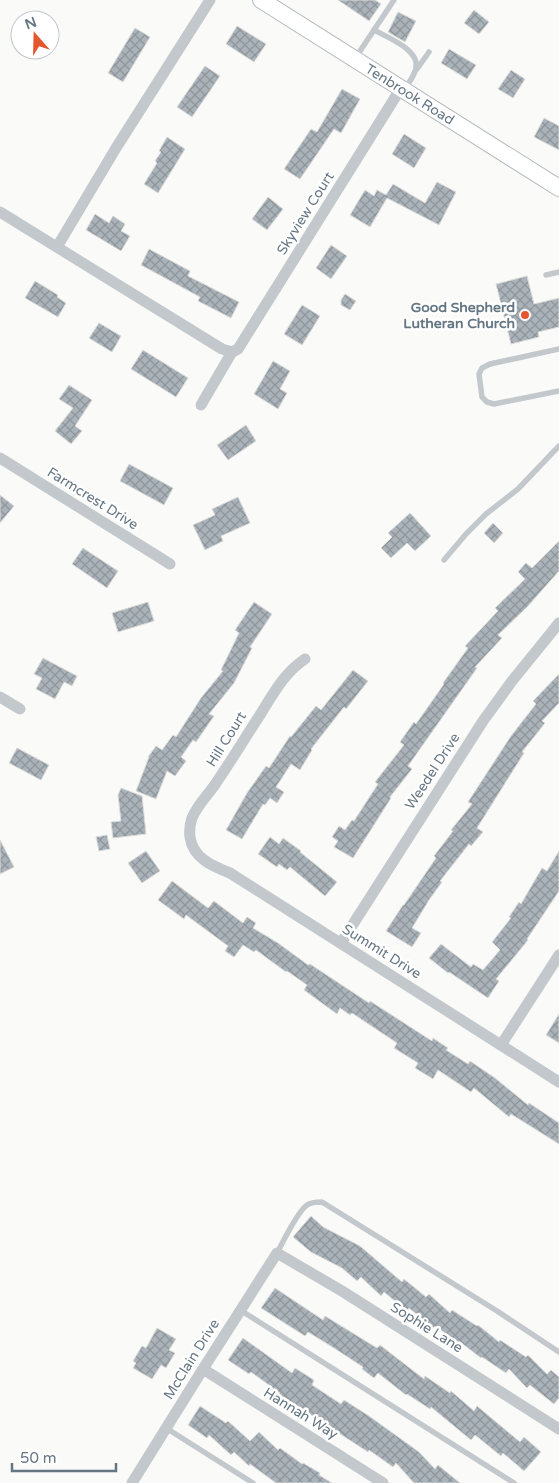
<svg xmlns="http://www.w3.org/2000/svg" width="559" height="1483" viewBox="0 0 559 1483" font-family="'Varela Round',sans-serif">
<style>
.building{fill:url(#building-cross-hatch);stroke:#dcdcda}
.lines{fill:none;stroke-linecap:round;stroke-linejoin:round}
.secondary-casing{stroke:#b3babf;stroke-width:18}
.lane{stroke:#c3c8cc;stroke-width:5.5}
.street{stroke:#c3c8cc;stroke-width:11}
.secondary{stroke:#fff;stroke-width:16}
.poi-dot{fill:#e4572e;stroke:#fff;stroke-width:2}
.labels{text-anchor:middle;stroke-width:5;stroke-linejoin:round;paint-order:stroke}
.street-label{font-size:14px;fill:#657683;stroke:#fff}
.poi-label{font-size:14px;font-weight:bold;fill:#657683;stroke:#fff;text-anchor:end}
</style>
<defs>
<pattern id="building-cross-hatch" width="8" height="8" patternUnits="userSpaceOnUse" patternTransform="scale(1.25)"><rect width="8" height="8" fill="#aab3b9"/><path d="M0 0l8 8M0 8l8-8" fill="none" stroke="#8e969c"/></pattern>
</defs>
<rect width="100%" height="100%" fill="#fafaf8"/>
<!-- building -->
<g class="building">
<path d="M338,0H375L381,4L369,21Z"/>
<path d="M474,10L489,22L479,34L464,23Z"/>
<path d="M398,12L416,21L405,42L388,32Z"/>
<path d="M237,26L266,44L254,62L226,44Z"/>
<path d="M135,28L150,37L123,82L108,73Z"/>
<path d="M449,49L476,65L467,79L441,63Z"/>
<path d="M205,66L220,76L192,117L177,107Z"/>
<path d="M511,70L525,79L513,98L498,89Z"/>
<path d="M342,89L360,99L341,133L334,129L300,179L284,169L311,129L317,132Z"/>
<path d="M544,118L559,126V150L534,137Z"/>
<path d="M404,134L426,148L414,168L392,154Z"/>
<path d="M167,137L185,149L158,193L144,184L157,163L155,161L161,152L159,151Z"/>
<path d="M437,182L456,192L439,225L387,198L370,227L350,215L365,190L374,196L377,190L386,195L393,184L425,203Z"/>
<path d="M268,197L283,209L267,230L252,219Z"/>
<path d="M95,214L109,223L113,216L125,224L121,231L130,236L121,251L86,230Z"/>
<path d="M331,245L347,256L331,279L316,268Z"/>
<path d="M149,249L190,271L188,276L239,302L231,318L198,301L200,297L141,265Z"/>
<path d="M527,276L534,304L559,298V327L538,332L539,337L511,344L496,284Z"/>
<path d="M35,281L58,295L57,297L66,303L58,317L25,298Z"/>
<path d="M345,294L356,301L350,310L341,305V300Z"/>
<path d="M302,305L320,316L302,345L284,334Z"/>
<path d="M99,323L121,336L112,352L89,338Z"/>
<path d="M143,350L188,378L176,397L131,369Z"/>
<path d="M273,361L290,371L280,389L287,393L278,409L254,394Z"/>
<path d="M69,385L92,400L75,426L82,431L71,444L55,431L73,408L59,399Z"/>
<path d="M246,425L256,441L228,460L217,445Z"/>
<path d="M129,464L173,488L164,505L120,481Z"/>
<path d="M0,495L14,506L0,523Z"/>
<path d="M238,497L250,523L221,536L223,541L205,550L193,525L215,515L212,509Z"/>
<path d="M410,513L431,536L415,551L407,543L391,558L381,548L392,537L388,533Z"/>
<path d="M493,523L503,533L494,543L484,533Z"/>
<path d="M559,541V571L528,606L498,635L502,638L475,667L477,668L408,766L412,769L390,797L391,798L353,858L334,847L338,841L332,837L339,826L345,830L352,820L354,821L378,784L375,782L404,745L400,742L414,722L416,724L444,684L443,683L468,648L465,646L498,611L495,608L525,579L518,572L526,563L532,568Z"/>
<path d="M83,548L118,571L107,588L72,564Z"/>
<path d="M148,602L154,621L118,632L112,613Z"/>
<path d="M254,602L272,614L250,647L252,648L234,683L209,714L214,716L196,742L193,740L181,757L186,761L175,776L167,771L156,799L136,791L149,757H148L156,746L162,750L173,735L176,737L201,698L223,671L221,670L239,633L235,630Z"/>
<path d="M43,658L77,676L72,686L64,682L55,699L36,689L42,678L34,674Z"/>
<path d="M353,670L368,681L346,709L344,707L311,749L312,750L300,770L291,764L276,787L284,792L277,803L270,798L265,805L263,804L242,839L226,830L247,793L266,766L269,768L290,736L291,737L316,706L321,710Z"/>
<path d="M559,674V703L542,721L545,723L522,752L524,753L477,828L483,832L471,846L469,844L440,881L442,882L429,900L412,928L421,933L412,947L386,931L403,905H404L436,858L434,856L453,831L451,830L472,804L468,802L511,736L536,704L533,701Z"/>
<path d="M17,748L49,765L41,780L9,763Z"/>
<path d="M121,788L142,796L146,834L113,838L111,822L121,821L118,795Z"/>
<path d="M107,835L110,849L99,851L96,837Z"/>
<path d="M270,837L279,844L283,838L301,851L300,852L337,882L325,896L290,867L287,870L279,864L277,867L258,854Z"/>
<path d="M0,840L14,867L0,874Z"/>
<path d="M146,851L160,871L142,883L128,863Z"/>
<path d="M559,851V891L527,939L528,940L496,979L499,981L488,998L449,972L448,973L429,958L441,944L471,967L473,964L483,970L500,950L492,942L511,918L509,917L519,902L521,904L542,868L547,871Z"/>
<path d="M172,881L208,908L214,901L243,923L247,917L256,923L253,928L278,943L308,965L310,964L369,1003L370,1001L432,1041L433,1038L448,1048L446,1050L468,1064L470,1061L495,1078L528,1105L529,1103L559,1123V1144L511,1114L509,1117L474,1088L471,1092L438,1070L433,1079L415,1068L418,1063L394,1048L397,1043L352,1013L350,1015L340,1008L337,1014L304,990L307,985L287,971L286,972L256,950L254,952L243,945L234,957L225,951L228,946L186,915L184,919L158,900Z"/>
<path d="M559,1014V1043L546,1035Z"/>
<path d="M311,1216L323,1227L360,1246L402,1282L404,1279L426,1297L429,1294L450,1313L452,1310L477,1326L478,1325L499,1342L500,1340L526,1357L528,1355L547,1374L551,1370L559,1377V1398L554,1404L530,1385L527,1388L509,1369L506,1373L482,1357L481,1358L459,1341L458,1342L435,1326L433,1328L409,1308L407,1311L384,1292L381,1296L361,1277L357,1281L342,1268L311,1252L293,1237Z"/>
<path d="M275,1288L323,1320L325,1316L377,1348L380,1345L424,1379L425,1376L450,1393L451,1391L474,1411L477,1406L520,1442L524,1437L541,1452L524,1471L503,1453L501,1456L475,1435L471,1440L431,1407L430,1409L407,1394L406,1395L378,1373L374,1378L362,1369L363,1367L334,1348L308,1332L305,1336L261,1308Z"/>
<path d="M157,1328L176,1339L169,1350L175,1353L166,1368L161,1365L152,1379L133,1368L136,1363L133,1361L142,1346L146,1348Z"/>
<path d="M243,1338L292,1373L295,1368L314,1380L312,1385L341,1404L344,1400L369,1416L419,1452L435,1469L438,1465L460,1483H414L396,1463L393,1467L369,1450L368,1452L279,1394L280,1393L251,1372L249,1374L228,1360Z"/>
<path d="M200,1406L226,1423L228,1421L250,1441L259,1432L278,1450L280,1448L302,1464L303,1463L320,1473L319,1475L332,1483H276L250,1464L249,1466L234,1452L231,1455L209,1435L207,1438L188,1425Z"/>
</g>
<g class="lines">
<defs>
<path id="secondary" d="M261,0L559,188"/>
</defs>
<!-- secondary casing -->
<use href="#secondary" class="secondary-casing"/>
<!-- lane -->
<g class="lane">
<path d="M374,30C387,37 420,50 416,68C415,75 408,83 405,90"/>
<path d="M356,57L394,0"/>
<path d="M417,69L429,52"/>
<path d="M546,275L559,272"/>
<path d="M559,349L490,364L482,368L479,374L482,397L487,402L494,404L559,391"/>
<path d="M444,560L466,534L486,514L518,489L559,446"/>
<path d="M277,1253C283,1242 297,1212 307,1205C311,1202 316,1202 322,1202L497,1311L559,1352"/>
<path d="M240,1310L514,1483"/>
<path d="M166,1428L253,1483"/>
</g>
<!-- street -->
<g class="street">
<path d="M0,212L222,349L232,352L238,349L401,88"/>
<path d="M57,247L116,148L210,0"/>
<path d="M201,405L232,352"/>
<path d="M0,458L170,564"/>
<path d="M305,659C284,673 273,694 260,715C245,738 231,761 216,783C209,794 197,805 192,818C190,824 189,830 190,837C193,858 212,866 230,873L559,1082"/>
<path d="M0,697L20,709"/>
<path d="M341,943L483,721L512,681L559,623"/>
<path d="M501,1045L559,955"/>
<path d="M203,1369L383,1483"/>
<path d="M132,1483L203,1369L277,1253L342,1291L559,1429"/>
</g>
<!-- secondary -->
<use href="#secondary" class="secondary"/>
</g>
<!-- markers -->
<circle class="poi-dot" cx="525" cy="315" r="5"/>
<g class="labels">
<!-- street labels -->
<g class="street-label">
<text transform="translate(410 94) rotate(32)" y="5">Tenbrook Road</text>
<text transform="translate(305 213) rotate(-58)" y="5">Skyview Court</text>
<text transform="translate(93 498) rotate(32)" y="5">Farmcrest Drive</text>
<text transform="translate(226 739) rotate(-58)" y="5">Hill Court</text>
<text transform="translate(432 771) rotate(-57)" y="5">Weedel Drive</text>
<text transform="translate(382 951) rotate(32)" y="5">Summit Drive</text>
<text transform="translate(427 1327) rotate(32)" y="5">Sophie Lane</text>
<text transform="translate(191 1359) rotate(-58)" y="5">McClain Drive</text>
<text transform="translate(301 1413) rotate(32)" y="5">Hannah Way</text>
</g>
<!-- poi labels -->
<g class="poi-label">
<text x="515" y="312">Good Shepherd<tspan x="515" dy="16">Lutheran Church</tspan></text>
</g>
</g>
<!-- north arrow -->
<g transform="translate(35 35) rotate(340)"><circle r="24" fill="#ffffff" stroke="#c1c8cd"/>
<path d="M0-4L9 19L0 12L-9 19Z" fill="#e4572e"/>
<text y="-8" font-size="14" font-weight="bold" text-anchor="middle" fill="#657683">N</text>
</g>
<!-- scale -->
<path d="M12 1463v8h104v-8" fill="none" stroke="#657683" stroke-width="2.5"/>
<text x="20" y="1463" font-size="15" fill="#657683" stroke="#ffffff" stroke-width="4" paint-order="stroke">50 m</text>
</svg>
